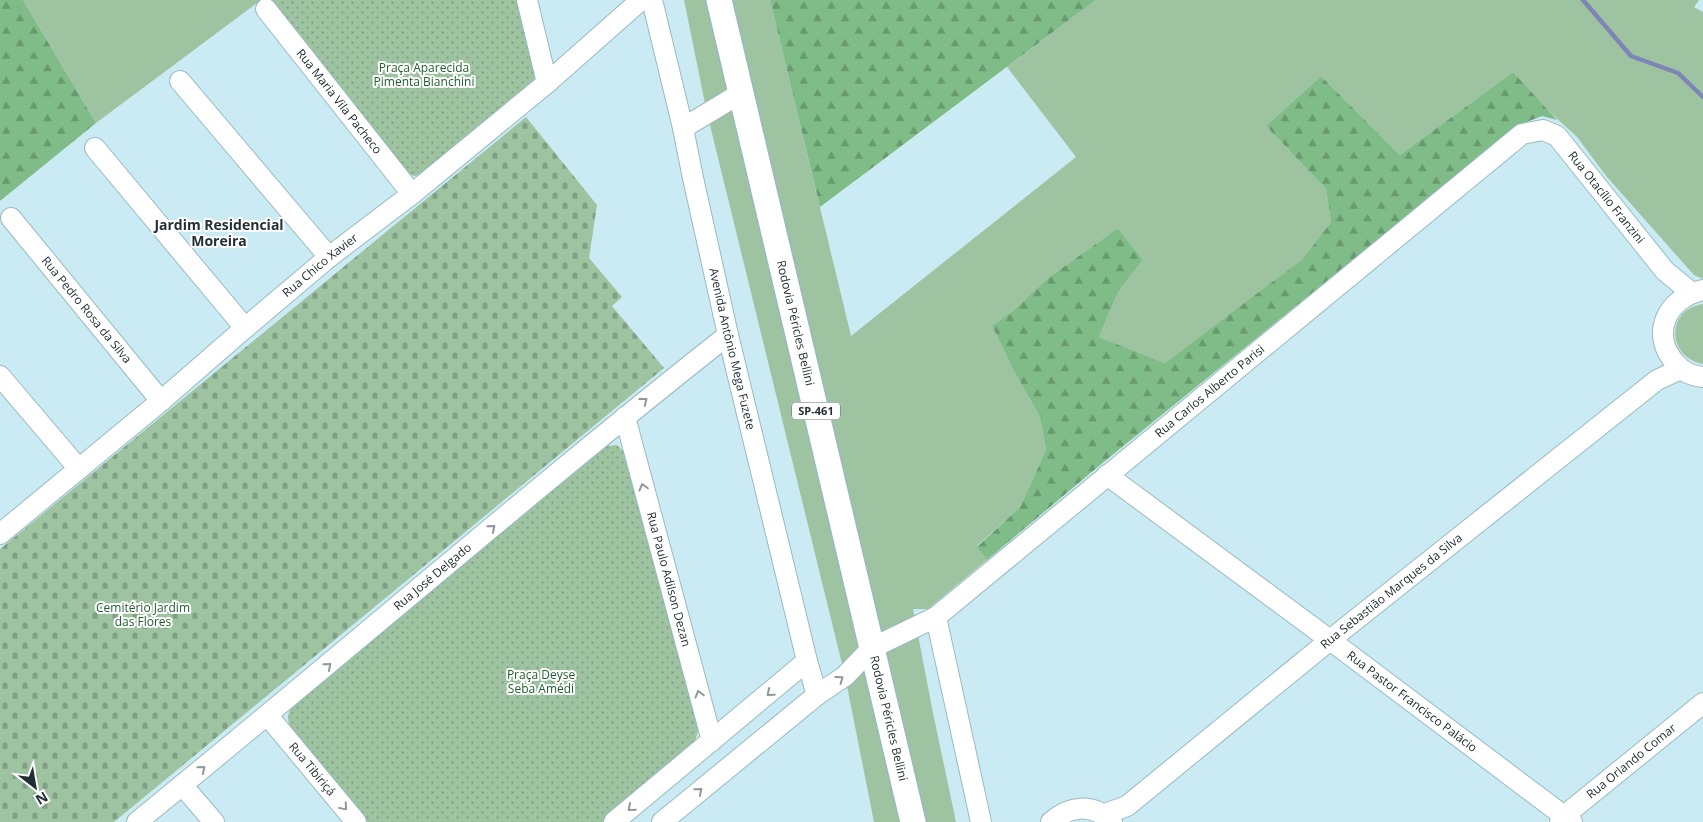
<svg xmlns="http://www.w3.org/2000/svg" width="1703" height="822" viewBox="0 0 1703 822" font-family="'Open Sans',sans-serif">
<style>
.grass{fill:#9ec3a1}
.forest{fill:url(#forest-firs)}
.cemetery{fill:url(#cemetery-stones)}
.park{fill:url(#park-dots)}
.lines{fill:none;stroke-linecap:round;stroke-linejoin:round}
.stream{stroke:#7f85b6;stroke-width:4.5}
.minor-casing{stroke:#9ab9c1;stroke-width:22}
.major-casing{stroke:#9ab9c1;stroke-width:28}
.minor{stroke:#fff;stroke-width:20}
.major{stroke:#fff;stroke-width:25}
.oneway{stroke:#919899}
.labels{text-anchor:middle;stroke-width:4;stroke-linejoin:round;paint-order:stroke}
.shield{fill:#fff;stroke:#656e70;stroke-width:1}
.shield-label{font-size:11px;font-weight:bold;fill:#233033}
.park-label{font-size:12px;fill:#1e5d2c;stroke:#fff}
.street-label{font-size:12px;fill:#233033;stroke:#fff}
.neighbourhood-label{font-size:14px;font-weight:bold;fill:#233033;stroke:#fff}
</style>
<defs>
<pattern id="forest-firs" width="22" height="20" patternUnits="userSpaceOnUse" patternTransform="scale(1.25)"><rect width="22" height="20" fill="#80bc87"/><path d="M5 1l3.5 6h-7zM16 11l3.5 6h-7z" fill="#68996f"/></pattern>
<pattern id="cemetery-stones" width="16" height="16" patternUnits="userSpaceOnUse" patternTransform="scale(1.25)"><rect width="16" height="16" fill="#9ec3a1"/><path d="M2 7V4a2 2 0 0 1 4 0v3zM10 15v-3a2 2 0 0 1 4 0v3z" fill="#809f84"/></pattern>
<pattern id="park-dots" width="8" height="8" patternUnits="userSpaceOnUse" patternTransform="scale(1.25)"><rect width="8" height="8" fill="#9ec3a1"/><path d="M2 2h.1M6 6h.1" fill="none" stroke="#809f84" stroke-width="1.8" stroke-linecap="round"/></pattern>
</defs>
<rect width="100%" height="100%" fill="#cbebf4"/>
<!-- grass -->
<g class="grass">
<path d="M23,0H261L96,123Z"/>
<path d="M684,0H770L851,336L1076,157L1007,67L1096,0H1699L1694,7L1703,12V279L1694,275L1607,177L1577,137L1542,105L1513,72L1400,155L1321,76L1266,126L1326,189L1331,222L1304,259L1165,363L1099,337L1118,292L1143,260L1118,228L1048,278L1015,309L992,326L1015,373L1040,417L1046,450L1020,507L977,546L987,560L928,609H913L933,713L956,822H874L845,676L707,113Z"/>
<path d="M1703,304V364C1666,357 1666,309 1703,304Z"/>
</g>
<!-- forest -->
<g class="forest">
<path d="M0,0H23L96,123L0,201Z"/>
<path d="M770,0H1096L820,207Z"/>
<path d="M1513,72L1557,120L1542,116L1519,125L1100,465L987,560L977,547L1020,507L1046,450L1040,417L1015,373L992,326L1015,309L1048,278L1118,228L1143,260L1118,292L1099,337L1165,363L1303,259L1331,222L1326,189L1266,126L1321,76L1400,155Z"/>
</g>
<!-- cemetery -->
<path class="cemetery" d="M526,117L597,205L589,258L622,297L612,306L664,368L114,822H0V549Z"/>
<!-- park -->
<g class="park">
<path d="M269,0H518L536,72L534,81L426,172L415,176L406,174Z"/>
<path d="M617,445L630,458L698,731L694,745L602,822H367L289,728L288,716L291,706L607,446Z"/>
</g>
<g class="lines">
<!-- stream -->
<path class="stream" d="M1583,0L1631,56L1678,73L1703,97"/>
<defs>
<g id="minor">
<path d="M527,0L547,83"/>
<path id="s1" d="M652,0L683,128L693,178L728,335L807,661L817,695"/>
<path id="s2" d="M266,9L412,194"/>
<path d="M180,81L329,257"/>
<path d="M683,128L741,93"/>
<path d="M95,148L245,328"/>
<path id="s3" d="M11,218L161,401"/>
<path d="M1703,290C1667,298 1649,334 1676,364C1683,372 1692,376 1703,377"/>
<path d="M0,376L79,469"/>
<path id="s4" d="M625,417L712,741"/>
<path id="s5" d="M1107,475L1330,640L1572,822"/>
<path id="s6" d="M0,534L161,401L245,328L329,257L412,194L547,83L641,0"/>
<path d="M936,617L981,822"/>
<path id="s7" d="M268,716L356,822"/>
<path d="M182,785L214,822"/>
<path id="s8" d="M1105,814L1127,806L1330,640L1657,380L1681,369"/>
<path id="s9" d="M137,822C335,661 528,493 728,335"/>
<path d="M614,822L807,661"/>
<path id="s10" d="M662,822L817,695L845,676L872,648L936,617L1522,134L1543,130L1557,136L1665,271L1692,293"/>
<path d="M1051,822C1071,805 1093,803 1112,822"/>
<path id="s11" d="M1560,822L1564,816L1703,703"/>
</g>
<g id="major">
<path id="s12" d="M719,0L913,822"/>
</g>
</defs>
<!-- minor casing -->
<use href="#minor" class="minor-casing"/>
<!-- major casing -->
<use href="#major" class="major-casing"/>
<!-- minor -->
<use href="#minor" class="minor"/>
<!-- major -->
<use href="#major" class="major"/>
</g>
<!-- one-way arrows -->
<defs><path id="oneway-chevron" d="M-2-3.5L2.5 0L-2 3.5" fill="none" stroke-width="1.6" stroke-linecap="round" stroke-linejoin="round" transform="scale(1.25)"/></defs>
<g class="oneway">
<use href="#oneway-chevron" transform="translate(644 401) rotate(-38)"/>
<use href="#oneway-chevron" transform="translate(643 487) rotate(-105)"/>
<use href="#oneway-chevron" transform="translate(492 528) rotate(-40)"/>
<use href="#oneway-chevron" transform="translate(328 666) rotate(-40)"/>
<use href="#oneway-chevron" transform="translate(840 679) rotate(-36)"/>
<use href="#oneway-chevron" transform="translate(770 693) rotate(140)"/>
<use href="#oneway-chevron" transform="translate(699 694) rotate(-105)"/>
<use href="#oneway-chevron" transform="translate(202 769) rotate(-39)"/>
<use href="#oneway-chevron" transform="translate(699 791) rotate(-40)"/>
<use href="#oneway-chevron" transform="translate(344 807) rotate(50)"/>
<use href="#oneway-chevron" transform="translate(631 808) rotate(140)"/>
</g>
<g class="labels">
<!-- shield labels -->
<rect class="shield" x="792" y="402.5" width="48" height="17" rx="4"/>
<g class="shield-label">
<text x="816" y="415">SP-461</text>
</g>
<!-- park labels -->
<g class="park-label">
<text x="424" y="72">Praça Aparecida<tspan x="424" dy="14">Pimenta Bianchini</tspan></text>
<text x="143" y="612">Cemitério Jardim<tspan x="143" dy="14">das Flores</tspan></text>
<text x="541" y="679">Praça Deyse<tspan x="541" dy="14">Seba Amédi</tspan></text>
</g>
<!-- street labels -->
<g class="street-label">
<text dy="4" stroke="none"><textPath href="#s2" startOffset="118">Rua Maria Vila Pacheco</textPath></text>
<text dy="4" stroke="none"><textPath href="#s10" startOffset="1219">Rua Otacílio Franzini</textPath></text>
<text dy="4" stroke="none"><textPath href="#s6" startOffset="418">Rua Chico Xavier</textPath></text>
<text dy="4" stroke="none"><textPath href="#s3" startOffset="119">Rua Pedro Rosa da Silva</textPath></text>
<text dy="4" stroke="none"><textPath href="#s12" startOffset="332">Rodovia Péricles Bellini</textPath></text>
<text dy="4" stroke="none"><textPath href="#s1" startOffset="358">Avenida Antônio Mega Fuzete</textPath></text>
<text dy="4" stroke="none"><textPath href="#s10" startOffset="699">Rua Carlos Alberto Parisi</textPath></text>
<text dy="4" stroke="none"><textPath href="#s9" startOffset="384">Rua José Delgado</textPath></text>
<text dy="4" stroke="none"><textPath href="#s4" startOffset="168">Rua Paulo Adilson Dezan</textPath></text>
<text dy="4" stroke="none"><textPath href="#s8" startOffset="364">Rua Sebastião Marques da Silva</textPath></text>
<text dy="4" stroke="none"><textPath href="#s5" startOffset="380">Rua Pastor Francisco Palácio</textPath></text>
<text dy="4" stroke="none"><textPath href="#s12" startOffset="738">Rodovia Péricles Bellini</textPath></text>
<text dy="4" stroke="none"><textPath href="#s11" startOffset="94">Rua Orlando Comar</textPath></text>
<text dy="4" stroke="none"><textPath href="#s7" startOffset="69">Rua Tibiriçá</textPath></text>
</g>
<!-- neighbourhood labels -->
<g class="neighbourhood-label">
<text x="219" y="230">Jardim Residencial<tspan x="219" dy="16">Moreira</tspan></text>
</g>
</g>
<!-- north arrow -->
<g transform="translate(35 787) rotate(149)" stroke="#ffffff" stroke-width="4" paint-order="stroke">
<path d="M0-4L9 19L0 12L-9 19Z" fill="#233033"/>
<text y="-8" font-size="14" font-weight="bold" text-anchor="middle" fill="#233033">N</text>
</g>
</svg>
